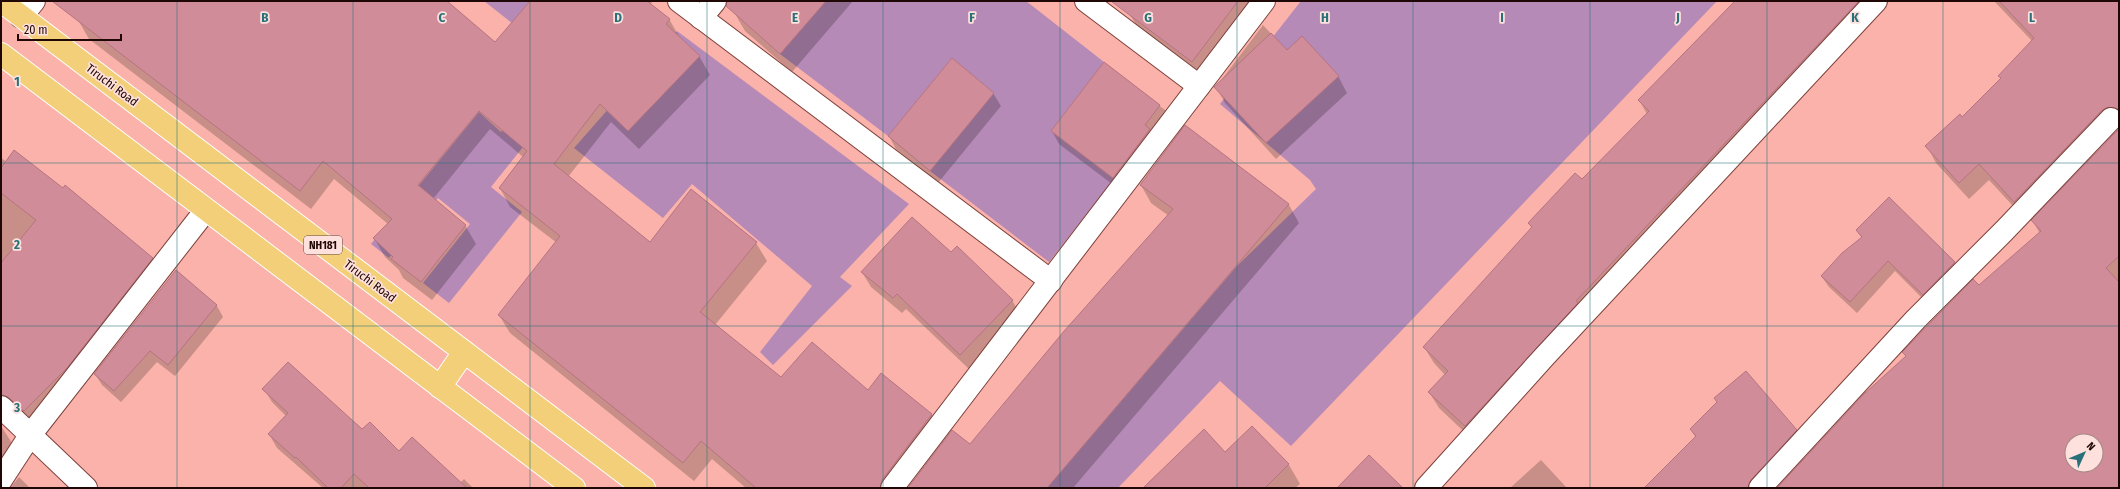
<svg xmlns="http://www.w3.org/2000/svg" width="2120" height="489" viewBox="0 0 2120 489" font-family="'Fira Sans Condensed',sans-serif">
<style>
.green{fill:#b68ab6}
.shadow{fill:#0003;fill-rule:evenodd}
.building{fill:#d18c99;stroke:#b67481;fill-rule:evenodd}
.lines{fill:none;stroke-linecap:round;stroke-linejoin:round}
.minor-casing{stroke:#7e413b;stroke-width:24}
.trunk-casing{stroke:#fff;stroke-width:24}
.minor{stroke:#fff;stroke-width:22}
.trunk{stroke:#f2cf78;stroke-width:22}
.grid{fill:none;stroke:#28717a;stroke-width:1;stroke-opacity:0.55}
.labels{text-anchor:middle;stroke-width:3.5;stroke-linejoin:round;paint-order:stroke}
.shield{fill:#fee0dc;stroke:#624846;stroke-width:1}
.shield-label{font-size:11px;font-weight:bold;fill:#1f0706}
.street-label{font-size:12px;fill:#1f0706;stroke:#fee0dc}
.grid-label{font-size:13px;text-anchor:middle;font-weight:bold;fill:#28717a;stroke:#fee0dc;stroke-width:3.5;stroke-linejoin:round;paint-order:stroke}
</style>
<rect width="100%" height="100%" fill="#fab2aa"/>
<!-- green -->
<g class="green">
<path d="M484,1H581L545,49Z"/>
<path d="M826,1H1026L1104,62L1051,131L1114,179L1049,262L930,171L994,93L952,58L888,136L780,54Z"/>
<path d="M1301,1H1717L1291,446L1220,381L1118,488H1047L1237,266L1316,189L1310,180L1220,104Z"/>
<path d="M677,31L909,204L840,277L852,286L773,365L760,352L812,286L692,184L663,218L574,148Z"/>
<path d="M560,61L579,77L491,187L522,212L449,303L423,283L470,224L438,198L389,258L371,244L479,112L501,132Z"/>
</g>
<!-- shadow -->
<g class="shadow">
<path d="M76,1H446L496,44L532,1H653L650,5L669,19L680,38L699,56L710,75L639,149L611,122L568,177L650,244L756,243L767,261L715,325L782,379L868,391L881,375L932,415L942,434L901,488H746L712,459L694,481L510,333L499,315L557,243L510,207L500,188L523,157L490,129L433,199L465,225L476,244L432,300L403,278L399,270L385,257L374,238L388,224L334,179L311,209L89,39L78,20Z"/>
<path d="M743,1H853L792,72L745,31L734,12Z"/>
<path d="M1141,1H1266L1211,87L1143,36L1130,15Z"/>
<path d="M1735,1H1884L1475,442L1439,408L1429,392L1445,375L1434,363L1424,347L1532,229L1529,223L1582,180L1647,114L1639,100Z"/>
<path d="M1994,1H2119V124L2024,218L1989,180L1969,199L1936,163L1927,146L1962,118L2002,79L2000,76L2033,42Z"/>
<path d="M1263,25L1287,51L1338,76L1347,93L1276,159L1225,103L1216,87Z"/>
<path d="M1104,64L1165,110L1172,123L1120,190L1059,144L1052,131Z"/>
<path d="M993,93L1001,106L938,183L896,149L889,136Z"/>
<path d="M1185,126L1289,205L1299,223L1073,488H909L970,446L1169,216L1151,203L1141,185Z"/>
<path d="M2119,130V488H1777L1864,395L1906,357L1903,352L2040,234L2033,221ZM2072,441H2096V465H2072Z"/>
<path d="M1,158L152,259L162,275L34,428L1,416Z"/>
<path d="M1889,198L1955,263L1961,273L1929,305L1895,271L1857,313L1829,287L1822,277L1862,238L1857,231Z"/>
<path d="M951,253L1012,300L1021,316L969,369L906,309L902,313L871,287L862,272Z"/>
<path d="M176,272L217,306L223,317L175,376L157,362L121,402L102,385L95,374Z"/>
<path d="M264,389L362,430L460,483L464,479L473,488H323L277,448L269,434L286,416L272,402Z"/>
<path d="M1,426L19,454L1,488Z"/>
<path d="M1252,427L1289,465L1300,484L1295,488H1145L1225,454Z"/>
<path d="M1691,430H1796L1805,446L1769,488H1645L1696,438Z"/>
<path d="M1541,460L1567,488H1510Z"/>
<path d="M19,477L30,488H10Z"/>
</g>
<!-- building -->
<g class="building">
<path d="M52,1H447L495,42L530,1H647L670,19L666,24L700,56L628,131L600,104L554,164L650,242L691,189L757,242L700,312L781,377L812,342L868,390L881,373L932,414L882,480L880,488H756L701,441L683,463L498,315L560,236L499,188L527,151L479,111L418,185L466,225L421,282L391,259L393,257L373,238L392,219L323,161L300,191Z"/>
<path d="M727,1H826L780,54L726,6Z"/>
<path d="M1111,1H1238L1192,62Z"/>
<path d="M1735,1H1859L1576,301L1578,303L1465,426L1428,392L1448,371L1423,347L1532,227L1528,223L1575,173L1582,179L1649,111L1638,100Z"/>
<path d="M1999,1H2119V110L2108,107L2102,110L2014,202L1979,164L1959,183L1925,146L1960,114L1962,117L2001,78L1998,76L2034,38Z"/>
<path d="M1271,33L1287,50L1302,36L1339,76L1266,143L1214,87Z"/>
<path d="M952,58L994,93L930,171L888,136Z"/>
<path d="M1104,62L1160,105L1145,125L1150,129L1113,178L1051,131Z"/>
<path d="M1185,125L1289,204L1047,488H908L952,430L970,444L1065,330L1173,209L1140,185Z"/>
<path d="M2119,129V256L2106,268L2119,282V488H1777L1864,394L1906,356L1902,352L1973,279L1979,285L2041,231L2031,220ZM2072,441H2096V465H2072Z"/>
<path d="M14,150L63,188L65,185L153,258L67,368L24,411L9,398L1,395V263L36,220L1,193V168Z"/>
<path d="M1889,197L1955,262L1923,295L1888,261L1850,302L1821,276L1842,253L1862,237L1856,230Z"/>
<path d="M912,217L951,252L957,246L1013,300L960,355L897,294L893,298L861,272Z"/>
<path d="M176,270L217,305L168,365L150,351L114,391L94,374Z"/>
<path d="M288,362L362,429L370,422L399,451L412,437L467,488H369L354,474L341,488H328L296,457L295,458L268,434L288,413L262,389Z"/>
<path d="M1746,371L1797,430L1751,480L1748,488H1644L1696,436L1690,429L1717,402L1714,398Z"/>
<path d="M1252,426L1289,464L1265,488H1143L1204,429L1225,452Z"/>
<path d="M1369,455L1403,488H1337Z"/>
</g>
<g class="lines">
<defs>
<g id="minor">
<path d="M679,1L1051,281"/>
<path d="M1086,1L1199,86"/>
<path d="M21,17L34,1"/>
<path d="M701,18L715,1"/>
<path d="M1,407L86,488"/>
<path d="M1,480L31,434L206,210"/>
<path d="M892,488L1264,1"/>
<path d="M1426,488L1545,356L1876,1"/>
<path d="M1760,488L1916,319L2004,231L2111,119"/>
</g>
<g id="trunk">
<path d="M1,1L644,488"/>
<path d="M1,54L574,488"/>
<path d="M440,387L464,352"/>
</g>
</defs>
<!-- minor casing -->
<use href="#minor" class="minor-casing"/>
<!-- trunk casing -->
<use href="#trunk" class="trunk-casing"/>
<!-- minor -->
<use href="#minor" class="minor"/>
<!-- trunk -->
<use href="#trunk" class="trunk"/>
</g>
<!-- grid -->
<path class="grid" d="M177,1V488M353,1V488M530,1V488M707,1V488M883,1V488M1060,1V488M1237,1V488M1413,1V488M1590,1V488M1767,1V488M1943,1V488M1,163H2119M1,326H2119"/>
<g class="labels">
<!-- shield labels -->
<rect class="shield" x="304" y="236" width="38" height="18" rx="3"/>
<g class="shield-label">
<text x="323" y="249">NH181</text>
</g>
<!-- street labels -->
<g class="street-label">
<text transform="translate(112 85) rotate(37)" y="4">Tiruchi Road</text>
<text transform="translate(370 281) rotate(37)" y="4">Tiruchi Road</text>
</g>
</g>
<g class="grid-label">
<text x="265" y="22">B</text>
<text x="442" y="22">C</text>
<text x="618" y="22">D</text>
<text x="795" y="22">E</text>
<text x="972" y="22">F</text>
<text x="1148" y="22">G</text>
<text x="1325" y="22">H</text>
<text x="1502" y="22">I</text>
<text x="1678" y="22">J</text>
<text x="1855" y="22">K</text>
<text x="2032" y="22">L</text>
<text x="17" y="86">1</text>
<text x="17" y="249">2</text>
<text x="17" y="412">3</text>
</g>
<!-- border -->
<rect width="2120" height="489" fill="none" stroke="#1f0706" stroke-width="4"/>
<!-- north arrow -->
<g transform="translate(2084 453) rotate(46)"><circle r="19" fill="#fee0dc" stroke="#a58986"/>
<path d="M0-3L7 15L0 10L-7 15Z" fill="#28717a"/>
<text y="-6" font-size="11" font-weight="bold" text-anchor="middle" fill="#1f0706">N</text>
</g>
<!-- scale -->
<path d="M18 34v6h103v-6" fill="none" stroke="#1f0706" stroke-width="2"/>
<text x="24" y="34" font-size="12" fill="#1f0706" stroke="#fee0dc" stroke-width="3" paint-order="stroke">20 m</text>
</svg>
